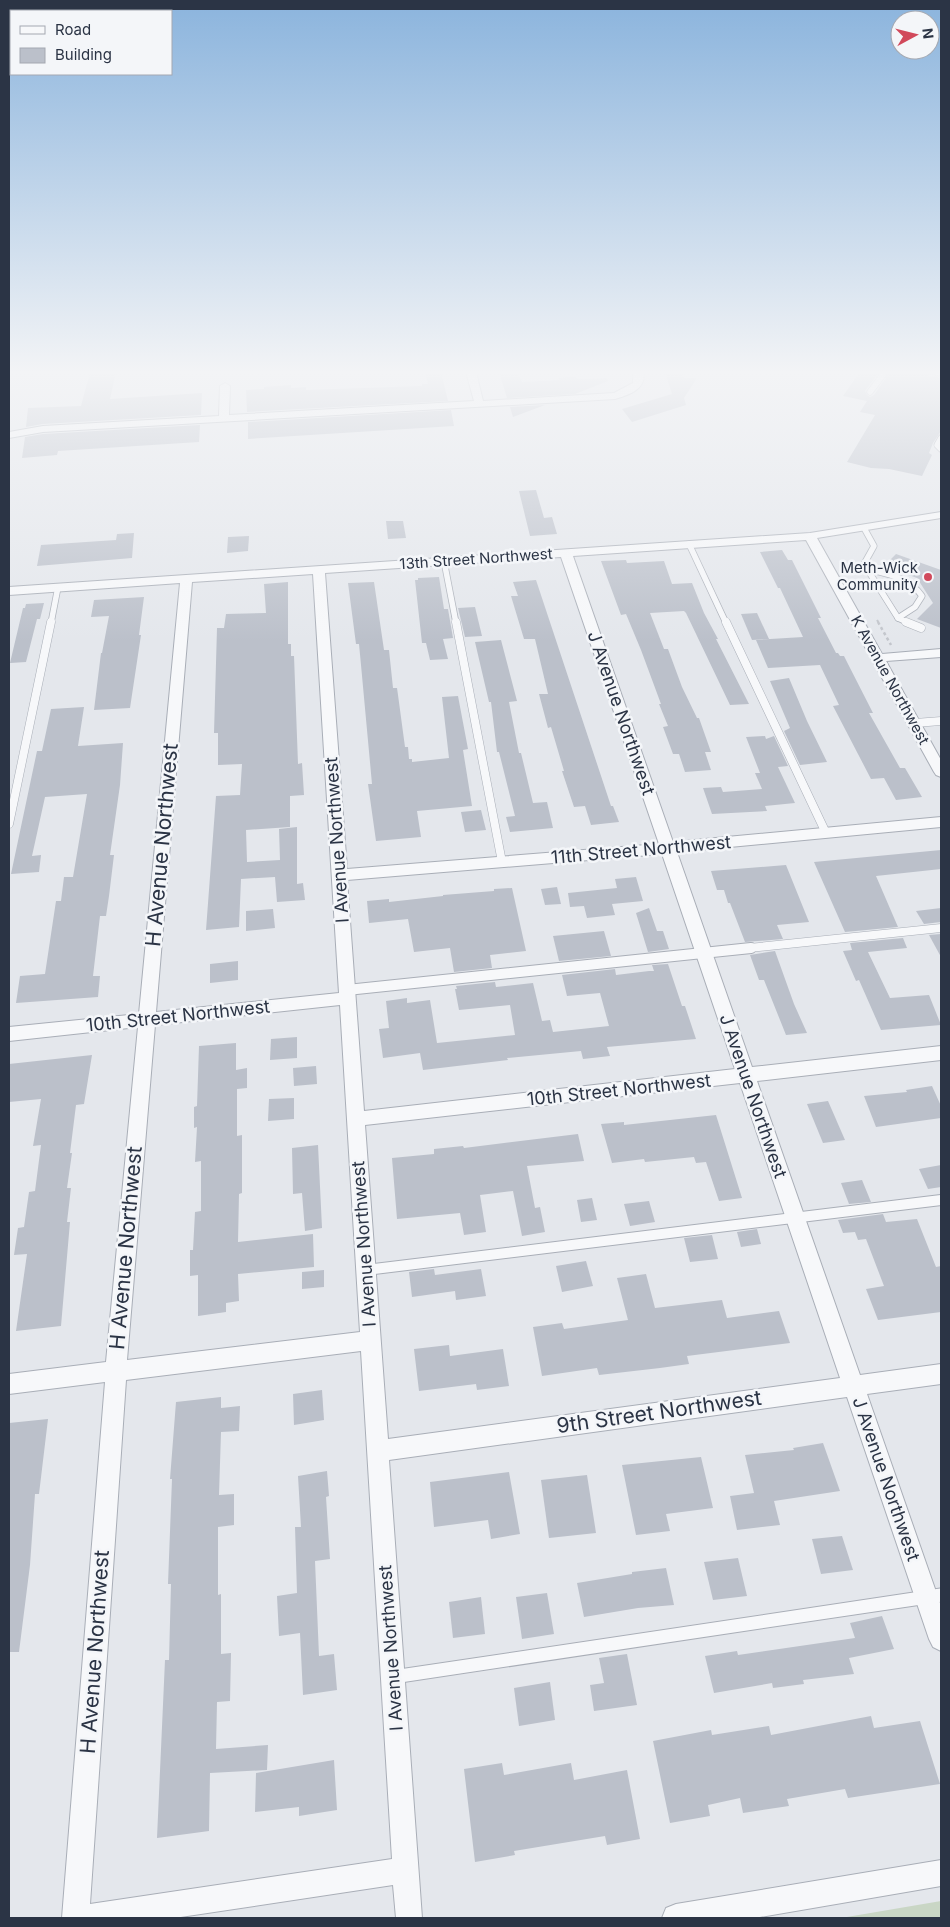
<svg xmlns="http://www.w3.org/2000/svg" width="950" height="1927" viewBox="0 0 950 1927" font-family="Inter,sans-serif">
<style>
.green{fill:#c9d6c5}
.building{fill:#bbc0ca}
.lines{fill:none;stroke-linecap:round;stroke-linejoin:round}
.service-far3-casing{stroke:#a9aeb7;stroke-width:7}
.service-far2-casing{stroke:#a9aeb7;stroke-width:9}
.service-far1-casing{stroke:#a9aeb7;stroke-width:12}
.service-casing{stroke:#a9aeb7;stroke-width:15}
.minor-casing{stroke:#a9aeb7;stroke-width:2}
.path-far1{stroke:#c2c5cb;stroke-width:2;stroke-dasharray:2.5 2.5;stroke-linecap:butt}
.path{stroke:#c2c5cb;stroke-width:2.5;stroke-dasharray:3 3;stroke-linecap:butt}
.service-far3{stroke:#f7f8fa;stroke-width:5.5}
.service-far2{stroke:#f7f8fa;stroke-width:8}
.service-far1{stroke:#f7f8fa;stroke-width:10}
.service{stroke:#f7f8fa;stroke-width:13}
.minor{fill:#f7f8fa;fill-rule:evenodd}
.poi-dot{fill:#d1495b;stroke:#f4f6f9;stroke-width:2}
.labels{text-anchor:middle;stroke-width:5;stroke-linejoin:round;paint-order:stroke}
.far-street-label{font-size:15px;fill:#2b3445;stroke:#f4f6f9}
.far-poi-label{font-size:15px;fill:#2b3445;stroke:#f4f6f9;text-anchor:end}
.street-label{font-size:18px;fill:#2b3445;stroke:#f4f6f9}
.near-street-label{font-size:21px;fill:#2b3445;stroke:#f4f6f9}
</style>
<rect width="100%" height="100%" fill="#e4e7ec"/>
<!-- green -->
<path class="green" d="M941,1901V1918H841Z"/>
<!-- building -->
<g class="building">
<path d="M90,372H116L110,399L202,393L201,415L43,424L26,427L28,408L81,406Z"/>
<path d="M425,372H441L448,401L247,412L246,390L264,389V387L291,385V388L306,387V390L422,386V384H428Z"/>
<path d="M499,372H518L522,382L560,380L558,378L576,377L578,379L607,378L608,381L575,394L507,398Z"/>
<path d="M665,372H682L684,378H697L684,398L686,405L632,422L622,409L672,394Z"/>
<path d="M860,372H879L865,391L867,395L870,397L874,395L890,372H930L929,376L941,378V431L933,443L929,453L932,455L922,476L889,469L871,468L847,462L875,415L860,412L867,401L843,396Z"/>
<path d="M545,405L513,417L510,407Z"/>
<path d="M451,410L454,426L248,439V422Z"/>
<path d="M200,425L199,442L58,451L57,455L22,458L25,437L43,434Z"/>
<path d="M536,490L544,518L552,517L557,534L530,536L519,491Z"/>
<path d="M386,521H403L406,538L388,539Z"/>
<path d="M134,533L132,558L37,566L41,545L116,540L117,534Z"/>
<path d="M249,536L248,551L227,553L228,537Z"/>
<path d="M782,550L788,560H792L821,618H818L836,653H838L840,656H844L848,664L873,713H869L900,768H905L922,797L896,800L884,778L871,779L833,706L839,705L820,665L768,668L756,640L803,637L780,588H778L760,552Z"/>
<path d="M896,554L941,570V628L917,619L933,603L917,578L884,566Z"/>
<path d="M626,560L627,563L664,561L672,584L692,583L704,613L718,639H716L749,704L730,705L686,613L684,611L650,613L664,649H668L682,687L697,718H699L711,752H705L711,770L685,772L679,754H673L663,727L668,726L659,704H661L641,650L626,614L621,615L601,561Z"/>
<path d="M439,577L444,609H448L453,638L443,639L448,659L430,660L426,643H422L415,580H418V578Z"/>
<path d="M536,580L611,806H613L619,822L591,825L585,806L574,807L562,771H564L551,727L548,728L539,694H548L535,639H524L511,596H518L513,582Z"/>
<path d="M288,582V644H291V656H294L298,764L302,763L304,795L290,796V827L246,830L247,862L280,860L279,829L297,827V884L303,883L305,900L277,902L275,877L241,879L239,927L206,930L216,796L240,795L242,764L218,765V733H214L217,628H224L226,614L266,613L264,584Z"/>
<path d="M374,582L384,650H389L393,688H397L398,695L405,747H408L409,759H412V762L449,758L442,697L458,696L468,749L463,750L472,806L417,811L421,837L376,841L368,784H372L361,665L359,644H356L348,583Z"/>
<path d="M144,597L139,635H141L130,708L94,710L101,653H102L109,616L91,617L94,600Z"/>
<path d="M44,603L40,619H37L26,662L10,663L23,608H25L26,604Z"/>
<path d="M475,607L482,636L465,637L458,608Z"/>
<path d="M757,613L769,639L752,640L741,614Z"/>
<path d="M501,640L517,701L509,702L519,753H521L533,803L547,802L553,828L510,832L506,817L515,816L499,752H497L491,702H489L475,642Z"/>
<path d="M789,678L807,721L827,762L800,765L784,731L790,728L770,681Z"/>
<path d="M84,707L78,746L123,743L120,785L110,855H114L109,896L106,916H100L93,976H100L98,997L16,1003L20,976L45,974L56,901H61L64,877H73L87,794L45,797L32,856L41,855L39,872L11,874L37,751H42L51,709Z"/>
<path d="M765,736L766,739L774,736L788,766L778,767L795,803L765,806L767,811L712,814L703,788L721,787L723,792L762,789L755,773H760L746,737Z"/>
<path d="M481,810L486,830L465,832L461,812Z"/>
<path d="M941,850V869L876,876L898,927L845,932L814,862Z"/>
<path d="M786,865L809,922L777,925L783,939L745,942L730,903H728L724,890H717L711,871Z"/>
<path d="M636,877L643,901L612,904L615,915L587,918L584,906L570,907L568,893L617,888L615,879Z"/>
<path d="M557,887L561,904L545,905L541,889Z"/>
<path d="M512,888L526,951L490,955L492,968L454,972L450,948L414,952L408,919L369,923L367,901L389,899V902L443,896V895L494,891V889Z"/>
<path d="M649,908L657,931H663L669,949L648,952L636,913Z"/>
<path d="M941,908V922L924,924L916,911Z"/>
<path d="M273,909L275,928L246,931V911Z"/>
<path d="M604,931L611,956L559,961L553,936Z"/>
<path d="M941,934V957L929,935Z"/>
<path d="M903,938L907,948L868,952L890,998L929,995L941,1025L881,1030L859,980L856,981L843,951L852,950L850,943Z"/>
<path d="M775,951L794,1004L807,1033L786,1035L764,980H759L750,955Z"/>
<path d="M238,961V980L210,983V964Z"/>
<path d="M668,964L682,1006H685L696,1039L607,1047L610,1056L583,1059L581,1051L507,1058L508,1060L423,1070L420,1053L383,1058L379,1029L389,1028L386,1001L407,998V1003L430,1000L437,1043L515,1035L510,1005L459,1010L455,989H457L456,986L495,982L496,987L533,983L542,1021L550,1020L553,1032L609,1026L600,993L567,996L562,975L615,969L616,975L649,971H654L652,965Z"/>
<path d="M297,1037V1058L270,1060L271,1039Z"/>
<path d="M236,1043V1070L247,1068V1088L237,1089V1136L242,1135V1193L239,1194L238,1242L313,1234L314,1267L238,1274L239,1301L226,1303V1312L198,1316V1275L190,1276V1250H193L195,1212L201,1211V1161L195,1162L197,1127L194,1128V1107L197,1106L199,1046Z"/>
<path d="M92,1055L84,1104L76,1105L70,1153H72L67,1188H71L67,1222H70L61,1326L16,1331L27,1254L14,1255L18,1228L24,1227L29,1192L35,1191L41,1145L33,1146L41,1099L9,1102V1064Z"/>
<path d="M316,1066L317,1084L294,1086L293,1068Z"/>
<path d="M932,1086L941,1106V1118L876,1127L864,1096L907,1092L906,1090Z"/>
<path d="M294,1098V1119L268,1121L269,1099Z"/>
<path d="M828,1101L845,1140L823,1143L807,1104Z"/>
<path d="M716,1115L742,1198L719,1201L706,1162L696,1163L694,1157L645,1162L644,1159L612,1163L601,1124L624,1122V1125Z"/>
<path d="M578,1134L584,1161L527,1166L535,1208L540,1207L545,1232L522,1236L513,1191L480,1195L486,1232L464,1235L460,1213L397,1219L392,1158L434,1154V1149L463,1146L464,1148Z"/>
<path d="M318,1145L322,1228L305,1231L302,1193L293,1194L292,1148Z"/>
<path d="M941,1165V1187L928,1189L919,1169Z"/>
<path d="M862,1180L871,1202L849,1204L841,1183Z"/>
<path d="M592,1198L597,1220L581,1222L577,1200Z"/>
<path d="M649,1201L655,1222L630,1226L624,1204Z"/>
<path d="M883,1214L886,1222L917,1219L936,1267L941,1266V1312L878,1320L866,1289L884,1286L866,1239L858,1240L855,1232L843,1233L838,1220Z"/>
<path d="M757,1229L761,1244L741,1247L737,1232Z"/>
<path d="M712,1235L718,1259L690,1262L684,1238Z"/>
<path d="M586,1261L593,1286L562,1292L556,1266Z"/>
<path d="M434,1269L435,1275L481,1269L486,1296L456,1300L455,1291L412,1297L409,1272Z"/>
<path d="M324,1270V1287L302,1289V1272Z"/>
<path d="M646,1274L655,1308L722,1300L727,1318L779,1311L790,1343L687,1356L689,1364L660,1368L599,1375L597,1368L542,1376L533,1327L562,1323L564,1329L628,1320L617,1278Z"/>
<path d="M449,1345L450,1356L503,1349L509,1386L477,1390L476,1384L419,1391L414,1349Z"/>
<path d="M322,1390L324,1420L294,1425L293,1394Z"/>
<path d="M221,1397V1408L240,1406L239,1431L221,1432L219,1495L234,1494V1525L218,1527V1595L221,1594V1654L231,1653L230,1701L217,1702L216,1749L268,1745L267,1770L210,1773L209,1831L157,1838L165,1660H169L171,1584H168L172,1479H170L176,1402Z"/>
<path d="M48,1419L39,1494H35L30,1565L19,1652H9V1423Z"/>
<path d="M823,1443L840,1491L774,1501L780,1525L737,1530L730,1496L754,1493L745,1455L794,1450L793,1448Z"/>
<path d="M701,1457L713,1508L666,1514L670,1531L636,1535L622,1465Z"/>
<path d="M327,1471L329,1496L326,1497L330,1559L315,1561L319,1656L334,1654L337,1690L303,1695L300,1633L279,1636L277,1596L297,1593L295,1527H301L298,1476Z"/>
<path d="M509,1472L520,1534L491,1539L488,1520L434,1527L430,1482Z"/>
<path d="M587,1475L596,1533L549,1538L541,1480Z"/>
<path d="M842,1536L853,1570L821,1574L812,1539Z"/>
<path d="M738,1558L747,1596L713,1600L704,1562Z"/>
<path d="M666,1568L674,1605L638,1608L584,1617L577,1583L632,1574V1572Z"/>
<path d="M547,1593L554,1634L522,1639L516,1597Z"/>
<path d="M481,1597L485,1634L453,1638L449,1602Z"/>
<path d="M882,1616L894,1649L849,1658L854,1674L803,1680L804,1684L773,1688L772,1683L714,1693L705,1656L737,1651L738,1655L855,1638L850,1623Z"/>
<path d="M627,1654L637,1705L594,1711L590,1685L604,1683L599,1658Z"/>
<path d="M550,1682L555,1720L519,1726L514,1688Z"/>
<path d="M871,1716L874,1728L920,1721L940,1784L848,1798L845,1789L787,1799L789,1806L743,1813L740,1798L708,1805L710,1816L670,1823L653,1741L711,1730L712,1735L769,1726L771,1735Z"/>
<path d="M334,1760L337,1810L299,1816V1807L255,1812L256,1773Z"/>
<path d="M502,1763L504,1775L571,1763L574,1780L627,1770L640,1839L607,1845L605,1836L514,1851L515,1855L475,1862L464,1769Z"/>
</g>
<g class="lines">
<defs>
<g id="service-far3">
<path d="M935,372L941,373"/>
<path d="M870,392L885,372"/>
<path d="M941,438L937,445L941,449"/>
<path d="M864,528L874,546L864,564L898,618L909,623"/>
<path d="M689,544L726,623"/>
<path d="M444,561L456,623"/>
<path d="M867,569C888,574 909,577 922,596L915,607L898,618"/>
<path d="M51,623L58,587"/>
</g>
<g id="service-far2">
<path d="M456,622L502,862"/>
<path d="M726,622L826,833"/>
<path d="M906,622L921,628"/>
<path d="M915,723L941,721"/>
<path d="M9,824L51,622"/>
<path d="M739,949L941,928"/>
</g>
<g id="service-far1">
<path d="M347,990L751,948"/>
<path d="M366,1270L941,1200"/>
</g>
<path id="service" d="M393,1677L941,1595"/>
<g id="minor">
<path d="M466,372H476L483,401L614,393L633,383V372H643C647,389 629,395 615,399L43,432L9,438V432L43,426L219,416L220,386L225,383L230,386L229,415L474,401Z"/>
<path d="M941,512V518L817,538L882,654L941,649V657L886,661L941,760V777L936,775L934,772L806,540L573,556L673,842L941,817V827L677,852L752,1067L941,1046V1060L757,1081L860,1375L941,1364V1384L867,1394L941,1606V1651L933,1647L929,1639L847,1397L389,1460L422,1918H396L393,1885L174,1918H62L105,1382L9,1394V1374L106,1362L138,1027L9,1041V1027L139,1014L180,583L9,595V587L810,533ZM561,557L659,844L347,869L325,573ZM313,574L339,993L156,1012L192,582ZM662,854L735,1069L364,1111L347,880ZM340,1005L360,1332L127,1360L155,1025ZM740,1083L840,1378L388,1439L365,1125ZM361,1351L392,1859L90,1904L126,1380Z"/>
<path d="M941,1860V1886L754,1918H662L666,1908L676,1904Z"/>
</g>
</defs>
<!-- service-far3 casing -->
<use href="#service-far3" class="service-far3-casing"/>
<!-- service-far2 casing -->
<use href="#service-far2" class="service-far2-casing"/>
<!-- service-far1 casing -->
<use href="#service-far1" class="service-far1-casing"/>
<!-- service casing -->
<use href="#service" class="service-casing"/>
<!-- minor casing -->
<use href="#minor" class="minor-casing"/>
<!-- path-far1 -->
<path class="path-far1" d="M877,620L879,623"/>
<!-- path -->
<path class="path" d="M878,622L891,645"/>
<!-- service-far3 -->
<use href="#service-far3" class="service-far3"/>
<!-- service-far2 -->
<use href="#service-far2" class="service-far2"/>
<!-- service-far1 -->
<use href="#service-far1" class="service-far1"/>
<!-- service -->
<use href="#service" class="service"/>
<!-- minor -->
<use href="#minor" class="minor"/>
</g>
<!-- sky -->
<linearGradient id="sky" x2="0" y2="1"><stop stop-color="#8bb4dd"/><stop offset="0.58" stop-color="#f3f4f6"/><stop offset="1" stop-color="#f3f4f6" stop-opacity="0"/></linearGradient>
<rect width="950" height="642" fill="url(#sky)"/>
<!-- markers -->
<circle class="poi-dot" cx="928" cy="577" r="5"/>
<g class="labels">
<!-- far-street labels -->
<g class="far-street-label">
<text transform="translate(476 559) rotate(-4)" y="5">13th Street Northwest</text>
<text transform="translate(890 680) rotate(61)" y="5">K Avenue Northwest</text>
</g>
<!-- far-poi labels -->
<g class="far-poi-label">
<text x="918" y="573">Meth-Wick<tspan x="918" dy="17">Community</tspan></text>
</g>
<!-- street labels -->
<g class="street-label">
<text transform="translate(621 713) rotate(71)" y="6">J Avenue Northwest</text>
<text transform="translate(337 840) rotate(-94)" y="6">I Avenue Northwest</text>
<text transform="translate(641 850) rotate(-5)" y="6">11th Street Northwest</text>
<text transform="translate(178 1016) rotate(-6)" y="6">10th Street Northwest</text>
<text transform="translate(619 1090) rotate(-6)" y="6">10th Street Northwest</text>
<text transform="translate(753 1096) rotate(71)" y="6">J Avenue Northwest</text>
<text transform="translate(364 1244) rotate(-94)" y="6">I Avenue Northwest</text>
<text transform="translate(886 1479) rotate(71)" y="6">J Avenue Northwest</text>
<text transform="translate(391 1648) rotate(-94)" y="6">I Avenue Northwest</text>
</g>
<!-- near-street labels -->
<g class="near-street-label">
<text transform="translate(162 845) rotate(-85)" y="7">H Avenue Northwest</text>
<text transform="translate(126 1248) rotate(-85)" y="7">H Avenue Northwest</text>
<text transform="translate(659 1412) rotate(-8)" y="7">9th Street Northwest</text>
<text transform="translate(95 1652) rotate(-86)" y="7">H Avenue Northwest</text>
</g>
</g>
<!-- border -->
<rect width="950" height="1927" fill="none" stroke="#2b3445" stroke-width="20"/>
<!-- legend -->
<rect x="10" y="10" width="162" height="65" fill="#f4f6f9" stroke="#a4a8b1"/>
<rect x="20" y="26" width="25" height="8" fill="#f7f8fa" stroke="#a4a8b1"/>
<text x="55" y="35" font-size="15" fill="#2b3445">Road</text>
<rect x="20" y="48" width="25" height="15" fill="#bbc0ca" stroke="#a4a8b1"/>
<text x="55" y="60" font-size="15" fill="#2b3445">Building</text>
<!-- north arrow -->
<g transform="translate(915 35) rotate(83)"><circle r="24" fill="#f4f6f9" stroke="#a4a8b1"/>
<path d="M0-4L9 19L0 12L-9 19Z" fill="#d1495b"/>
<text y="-8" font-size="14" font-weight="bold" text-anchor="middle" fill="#2b3445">N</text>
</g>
</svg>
